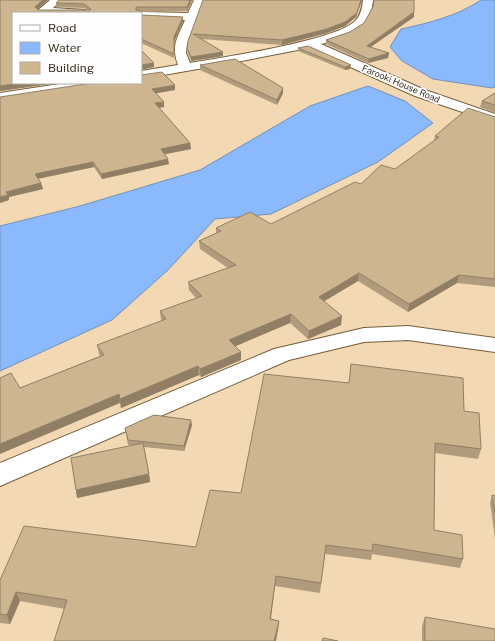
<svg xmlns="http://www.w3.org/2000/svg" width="495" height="641" viewBox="0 0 495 641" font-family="'Public Sans',sans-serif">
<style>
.water{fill:#8bb9fd;stroke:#7390bc}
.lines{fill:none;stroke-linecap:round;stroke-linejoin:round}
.street-casing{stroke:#735d3b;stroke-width:2}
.street{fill:#fff;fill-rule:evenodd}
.wall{fill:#b09c7c}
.shaded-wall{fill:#907f65}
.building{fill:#cdb590;stroke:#907f65}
.labels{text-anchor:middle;stroke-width:3.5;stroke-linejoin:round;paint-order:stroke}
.far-street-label{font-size:9px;fill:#3b3123;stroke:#fefefe}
</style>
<rect width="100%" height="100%" fill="#f2d9b3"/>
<!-- water -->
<g class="water">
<path d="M481,0H495V87L492,88L433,79L402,61L390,47L401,29C429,23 457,16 481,0Z"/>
<path d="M368,86L405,101L433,123L378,162L271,214L215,219L168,270L112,320L0,371V226L80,206L200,170L310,106Z"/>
</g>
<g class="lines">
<defs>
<g id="street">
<path d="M50,0H62L53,8L84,10L90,13H39L37,11Z"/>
<path d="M194,0H204L187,45L186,53L190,63C220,58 340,40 356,20C361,15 362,7 363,0H373C370,31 348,37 321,44L425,90L495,114V123L415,96L308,48L226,64L141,79V71L178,65C171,45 177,39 185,20L141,18V13H137L141,12L188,13Z"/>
<path d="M66,83H100L98,86L93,87L0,101V93Z"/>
<path d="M408,326L495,338V352L408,340L364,342L289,360L0,486V463L274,349L364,328Z"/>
</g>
</defs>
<!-- street casing -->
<use href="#street" class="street-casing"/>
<!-- street -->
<use href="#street" class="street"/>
</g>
<!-- wall -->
<g class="wall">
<path d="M0,0H48L37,9L38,10H87L84,8L57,7L56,3L59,0H192L187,11L139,12L56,83L0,91Z"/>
<path d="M203,0H362L356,17L345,26L327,33L282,45L201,39L223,56L191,61L188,53L187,48Z"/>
<path d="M373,7L414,12V17L371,47L389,53L388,58L368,63L326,44V40L350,32L364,23Z"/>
<path d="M141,15L183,17V21L174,42V58L141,43Z"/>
<path d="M298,48L350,69L345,70L298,51Z"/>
<path d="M200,65L283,93L277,105L200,70Z"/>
<path d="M175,90L156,93L164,102V107L159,108L190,143L191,149L165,154L169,164L102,179L94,167L38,179L41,183L43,189L9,197V200L0,203V97Z"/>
<path d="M495,93V113L480,107L482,101Z"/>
<path d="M495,117V289V287L457,283L408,312L358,281L324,301L341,325L308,339L290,323L235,346L241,352V360L201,377L199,375L121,408L120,403L20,388L100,356L99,354L97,345L161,321V320L160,311L196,298L189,290L188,282L228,268L200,249L199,241L216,233V228L271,224L395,169L434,141L435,136Z"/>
<path d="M464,411L481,449L478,459L435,453L434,530L463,559L460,568L372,554L371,560L325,554L320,593L275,586L271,619L279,621L278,630L65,609L20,601L10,624L0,623V580L196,547L241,493Z"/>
<path d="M192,425L184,451L144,447L149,474L150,482L77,498L76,490L131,446L128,445L125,428Z"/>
<path d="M492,495L495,496V538L490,503Z"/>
<path d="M425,617L495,641H422V626Z"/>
</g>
<!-- shaded-wall -->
<g class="shaded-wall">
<path d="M43,0H48L36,11L35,7Z"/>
<path d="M190,0H192L187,11V7Z"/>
<path d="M361,0H362L356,17L345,26L327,33L282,45V40Z"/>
<path d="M414,12V17L366,50L367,46Z"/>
<path d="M183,17V21L174,42V58V37Z"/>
<path d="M223,52V56L191,61V57Z"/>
<path d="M389,53L388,58L368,63L369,59Z"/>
<path d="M154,63V67L141,70V65Z"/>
<path d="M351,65L350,69L345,70V67Z"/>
<path d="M23,83H56L0,91V86Z"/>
<path d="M175,85V90L152,94V89Z"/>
<path d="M283,88V93L277,105V100Z"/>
<path d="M164,102V107L156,108L155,103Z"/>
<path d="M190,143L191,149L161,155V149Z"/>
<path d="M168,159L169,164L102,179L101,174Z"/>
<path d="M93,162L94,167L36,179L35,174Z"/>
<path d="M41,183L43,189L9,197V200L0,203V197L6,192Z"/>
<path d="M359,273L358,281L318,305L319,297Z"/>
<path d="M459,275L457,283L408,312L409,304Z"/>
<path d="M291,314L290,323L229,349V340Z"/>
<path d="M342,316L341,325L308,339L309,331Z"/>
<path d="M241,352V360L201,377L200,369Z"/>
<path d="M198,366L199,375L121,408L120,399Z"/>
<path d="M119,394L120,403L0,454V444Z"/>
<path d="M191,420L192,425L184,451V446Z"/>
<path d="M149,474L150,482L77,498L76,490Z"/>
<path d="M276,576L275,586L269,628L270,619Z"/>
<path d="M16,592L20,601L10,624L7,615Z"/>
<path d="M279,621L278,630L276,641H274Z"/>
</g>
<!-- building -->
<g class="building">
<path d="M0,0H43L35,7L38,10H89L91,9L84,4L56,3L59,0H190L187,7H136V10H139L140,13H13V83H23L0,86Z"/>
<path d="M203,0H361L357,13L345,22L327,29L282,40L193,34L223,52L191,57L187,48L188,41Z"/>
<path d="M374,0H414V12L367,46L389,53L369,59L326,40L350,32L364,23L373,7Z"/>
<path d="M141,15L183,17L174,37V54L141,39Z"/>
<path d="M308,46L351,65L345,67L298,48Z"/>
<path d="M141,50L154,63L141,65Z"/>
<path d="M235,59L283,88L277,100L200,65Z"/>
<path d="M162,72L175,85L152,89L164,102L155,103L190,143L161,149L168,159L101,174L93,162L35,174L41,183L6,192L8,195L0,197V97L92,83H141V75Z"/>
<path d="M495,93V105L482,101Z"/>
<path d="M468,108L495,117V279L459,275L409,304L359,273L319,297L342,316L309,331L291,314L229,340L241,352L200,369L198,366L120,399L119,394L0,444V378L11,373L20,388L104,355L97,345L166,319L160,311L202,296L188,282L236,265L199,241L221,231L216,228L250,212L271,224L355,182L361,184L381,165L395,169L439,137L435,136Z"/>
<path d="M351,364L463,378L464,411L479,413L481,449L435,443L434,530L462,535L463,559L373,544L372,551L326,545L321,583L276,576L270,619L279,621L274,641H54L67,600L16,592L7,615L0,614V580L24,526L196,547L210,490L241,493L264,374L349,383Z"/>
<path d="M154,415L191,420L184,446L128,440L125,428Z"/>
<path d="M143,443L149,474L76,490L71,458Z"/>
<path d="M492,495L495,496V515Z"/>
<path d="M425,617L495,629V641H425Z"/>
<path d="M323,638L338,641H322Z"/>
</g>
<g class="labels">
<!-- far-street labels -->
<g class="far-street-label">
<text transform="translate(401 84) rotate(23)" y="3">Farooki House Road</text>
</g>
</g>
<!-- legend -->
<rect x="12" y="12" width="130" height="72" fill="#fefefe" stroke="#b0aca6"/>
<rect x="20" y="25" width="20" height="6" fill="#ffffff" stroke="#b0aca6"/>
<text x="48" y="32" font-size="12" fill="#3b3123">Road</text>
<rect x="20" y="42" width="20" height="12" fill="#8bb9fd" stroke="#b0aca6"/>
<text x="48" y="52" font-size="12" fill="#3b3123">Water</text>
<rect x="20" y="62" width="20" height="12" fill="#cdb590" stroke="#b0aca6"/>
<text x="48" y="72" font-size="12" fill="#3b3123">Building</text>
</svg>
